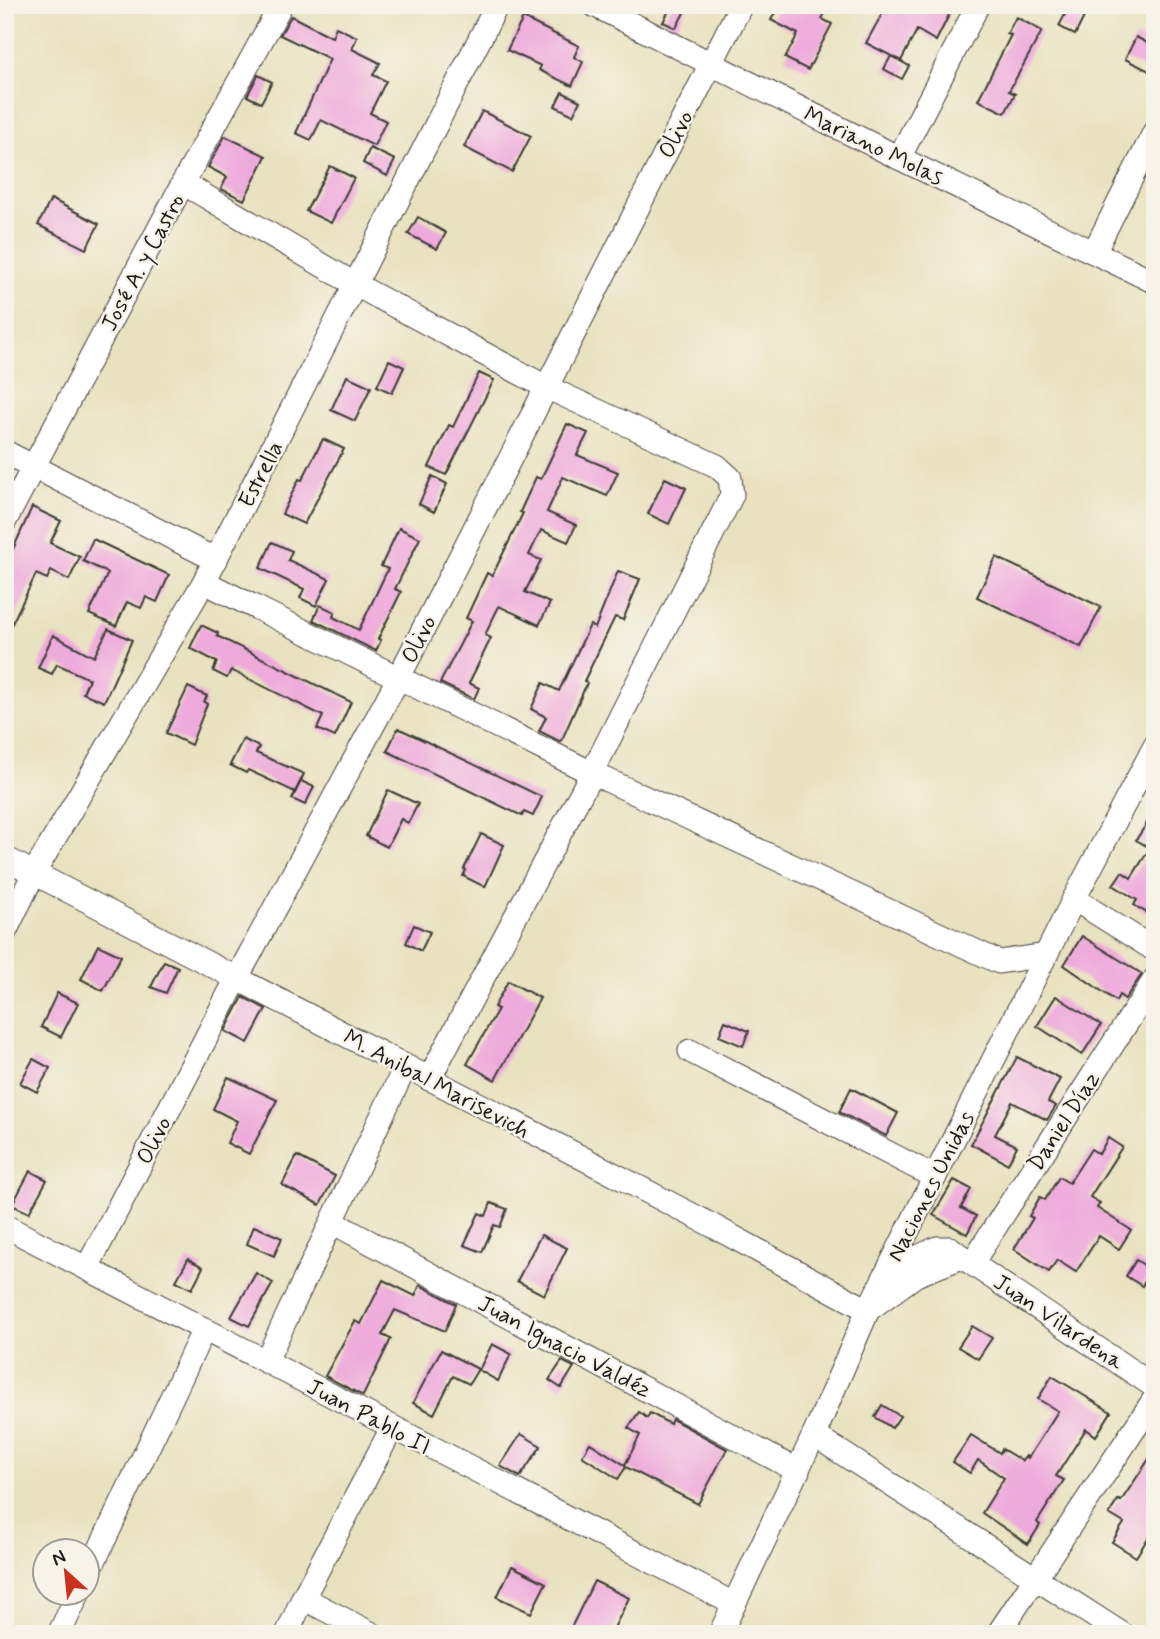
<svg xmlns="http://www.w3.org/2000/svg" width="1160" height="1639" viewBox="0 0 1160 1639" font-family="Mynerve,sans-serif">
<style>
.building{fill:#eeaadb}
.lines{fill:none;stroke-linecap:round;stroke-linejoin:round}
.minor-casing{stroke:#3b3a35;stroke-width:25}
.minor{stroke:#fff;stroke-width:23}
.labels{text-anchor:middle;stroke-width:5;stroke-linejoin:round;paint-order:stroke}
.street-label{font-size:23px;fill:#1c1c1c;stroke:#f7f3e8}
</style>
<rect width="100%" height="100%" fill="#f7f3e8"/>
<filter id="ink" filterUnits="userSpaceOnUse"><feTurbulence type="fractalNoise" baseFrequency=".0143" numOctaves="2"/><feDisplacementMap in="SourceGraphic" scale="14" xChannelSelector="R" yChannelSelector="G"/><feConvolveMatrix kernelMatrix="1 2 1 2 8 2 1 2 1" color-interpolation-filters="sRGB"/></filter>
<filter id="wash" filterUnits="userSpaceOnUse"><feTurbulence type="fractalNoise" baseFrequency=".00686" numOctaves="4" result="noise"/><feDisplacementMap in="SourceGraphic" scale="28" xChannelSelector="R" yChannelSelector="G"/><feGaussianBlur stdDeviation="1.57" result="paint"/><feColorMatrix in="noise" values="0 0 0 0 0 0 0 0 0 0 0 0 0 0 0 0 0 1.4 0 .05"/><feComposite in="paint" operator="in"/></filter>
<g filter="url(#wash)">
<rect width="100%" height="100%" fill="#e9e2c0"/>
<g id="blocks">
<!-- building -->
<g class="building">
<path d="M672,5H688L676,28L663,22Z"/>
<path d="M779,5H829L822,19L832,24L808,70L785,58L798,34L771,20Z"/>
<path d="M887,5H954L936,41L917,30L901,61L866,43Z"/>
<path d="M1070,5H1090L1075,35L1059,26Z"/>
<path d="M291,16L332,37L336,27L357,37L352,49L380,63L373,75L386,81L370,113L386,121L374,146L321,120L311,140L296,133L330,59L280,35Z"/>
<path d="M1016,17L1042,31L1009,91L1015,94L1005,113L978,100L1011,35L1007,34Z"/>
<path d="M523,18L579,46L574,57L583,62L572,86L539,70L541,66L507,50Z"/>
<path d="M1136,37L1155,47V74L1125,59Z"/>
<path d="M891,56L909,66L902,79L884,69Z"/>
<path d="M258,75L272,82L261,103L247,96Z"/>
<path d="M562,92L580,101L573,115L555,106Z"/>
<path d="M482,111L531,136L512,172L464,147Z"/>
<path d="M225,136L266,156L244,200L221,189L227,177L208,167Z"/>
<path d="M370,148L395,160L387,176L363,163Z"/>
<path d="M330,166L354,178L331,223L306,211Z"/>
<path d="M51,199L99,224L86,249L38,225Z"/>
<path d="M418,217L446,233L437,249L408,234Z"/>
<path d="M389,360L404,367L392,393L377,386Z"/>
<path d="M479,373L494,380L446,475L429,467L449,425L453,427Z"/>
<path d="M347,376L371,387L355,421L331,410Z"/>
<path d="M567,424L588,433L577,455L618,472L607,496L563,477L547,512L576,525L568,542L541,530L529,555L541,560L525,592L550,603L539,625L499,606L485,635L491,638L469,683L479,688L474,699L440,683L472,621L466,618L487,573L492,576L523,513L520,512L536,477L541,479Z"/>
<path d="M323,439L344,449L304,524L282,514L299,479L302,480Z"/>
<path d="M432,476L447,484L434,512L419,504Z"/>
<path d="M665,478L686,488L669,524L648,514Z"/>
<path d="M32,507L61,521L50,543L80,557L69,580L51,571L47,579L36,574L5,638V567Z"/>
<path d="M399,528L420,538L395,589L401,592L378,639L381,640L376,651L313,620L320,605L335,612L333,617L359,630L388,569L381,566Z"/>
<path d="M93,539L169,575L157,602L146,597L141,608L127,602L116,626L89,614L108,573L83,561Z"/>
<path d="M272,542L292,551L288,560L329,579L316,606L300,598L304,589L260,568Z"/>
<path d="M996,557L1101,607L1081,647L977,597Z"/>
<path d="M618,571L640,579L623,620L615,617L584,681L587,683L561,742L539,731L546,717L531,709L543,683L559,691L590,625L595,628Z"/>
<path d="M201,625L218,633L217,636L351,702L335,737L317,729L323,716L231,670L227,678L213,671L217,662L190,648Z"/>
<path d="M108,629L132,640L104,702L83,693L89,679L57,664L52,674L38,668L53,635L94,657Z"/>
<path d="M188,687L207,696L204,702L207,704L191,745L166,733Z"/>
<path d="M398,728L542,797L533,816L524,812L522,816L387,751Z"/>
<path d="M243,739L259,747L256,753L304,774L295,792L248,770L246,773L230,765Z"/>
<path d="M301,781L314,787L305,805L292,799Z"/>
<path d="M388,790L418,804L408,823L401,819L387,847L366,836Z"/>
<path d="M1155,811V900L1147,913L1134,905L1137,900L1113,885L1122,872L1131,878L1150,848L1136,840Z"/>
<path d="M481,834L504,845L485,887L463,876L466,870L464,869Z"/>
<path d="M414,925L430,932L421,951L406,943Z"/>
<path d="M1082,936L1142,974L1125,999L1119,995L1116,1001L1064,965Z"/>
<path d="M98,945L121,956L103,991L81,979Z"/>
<path d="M164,961L178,967L166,993L151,987Z"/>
<path d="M508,981L540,998L495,1080L467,1064L498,1009L494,1007Z"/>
<path d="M57,993L78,1003L61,1037L41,1027Z"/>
<path d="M1056,996L1101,1025L1082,1055L1037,1026Z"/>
<path d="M243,997L266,1009L248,1043L225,1031Z"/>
<path d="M725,1021L749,1031L743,1046L719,1036Z"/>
<path d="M1017,1057L1060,1079L1048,1102L1056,1106L1047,1120L1012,1102L995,1135L1017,1146L1008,1164L971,1144Z"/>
<path d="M33,1059L50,1068L37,1092L20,1083Z"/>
<path d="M228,1077L277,1100L249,1154L227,1143L237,1121L213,1109Z"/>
<path d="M851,1088L898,1113L886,1136L839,1112Z"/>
<path d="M1108,1138L1122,1147L1090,1197L1100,1203L1097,1208L1131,1230L1119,1249L1099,1236L1076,1272L1057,1260L1049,1272L1014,1249L1033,1218L1029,1216L1040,1197L1045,1200L1059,1177L1069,1183L1091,1149L1099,1154Z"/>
<path d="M297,1156L335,1176L320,1205L282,1185Z"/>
<path d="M30,1171L47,1180L29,1213L12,1205Z"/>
<path d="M954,1180L971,1189L961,1208L976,1216L967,1234L933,1215Z"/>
<path d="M491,1203L507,1209L500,1227L494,1225L482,1252L464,1245L479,1213L486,1216Z"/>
<path d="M254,1226L282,1238L274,1256L247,1244Z"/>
<path d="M541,1235L567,1248L544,1295L517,1281Z"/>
<path d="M188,1259L203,1267L192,1289L176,1281Z"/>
<path d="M1136,1260L1152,1270L1142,1286L1126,1276Z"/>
<path d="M256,1273L273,1283L249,1326L231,1317Z"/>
<path d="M383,1280L415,1296L420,1285L456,1304L445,1331L395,1310L382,1335L391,1339L363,1396L325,1376L355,1321L361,1324Z"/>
<path d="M972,1326L992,1338L978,1359L958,1347Z"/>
<path d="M492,1344L511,1354L498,1381L479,1370Z"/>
<path d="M441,1350L478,1369L469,1384L453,1376L434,1414L413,1403Z"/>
<path d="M562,1361L574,1367L561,1388L549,1380Z"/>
<path d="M1052,1376L1111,1412L1096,1436L1086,1429L1056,1476L1064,1480L1037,1522L1040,1525L1028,1544L982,1513L1004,1478L978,1460L970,1473L953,1462L971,1435L1000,1453L1002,1449L1022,1461L1026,1456L1028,1458L1058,1411L1038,1399Z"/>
<path d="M882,1405L900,1416L892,1428L875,1417Z"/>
<path d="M639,1412L647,1418L650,1413L670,1424L672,1419L727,1449L698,1504L626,1467L618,1479L582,1456L590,1443L625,1465L640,1435L628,1428Z"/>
<path d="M521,1434L541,1446L520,1477L500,1466Z"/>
<path d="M1155,1450V1527L1136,1557L1112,1542L1124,1523L1109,1514L1118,1500L1121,1501Z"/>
<path d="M512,1566L546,1583L531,1613L497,1597Z"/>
<path d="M594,1581L629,1598L611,1634H568Z"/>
</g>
</g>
</g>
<g filter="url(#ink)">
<use href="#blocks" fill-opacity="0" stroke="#3b3a35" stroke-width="2"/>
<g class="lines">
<defs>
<g id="minor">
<path d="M594,5L899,158L1155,282"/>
<path d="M899,158L978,5"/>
<path d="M183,183L356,285L546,387L717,466L730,478L732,495L592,773L429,1079"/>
<path d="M1094,252L1155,131"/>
<path d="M5,452L216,560"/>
<path d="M5,521L183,183L281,5"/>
<path d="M204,582L592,773L999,962L1046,955"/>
<path d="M5,858L700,1219L868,1310L916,1275L962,1257L1155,1387"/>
<path d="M1074,899L1155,950"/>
<path d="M5,932L34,873L204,582L497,5"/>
<path d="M690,1051L935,1177"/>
<path d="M332,1222L798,1471"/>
<path d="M5,1226L734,1604"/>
<path d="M972,1263L1155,979"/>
<path d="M87,1268L237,978L398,679L741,5"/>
<path d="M888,1271L937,1248H950L962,1257"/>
<path d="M266,1361L405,1067"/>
<path d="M814,1435L1122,1634"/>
<path d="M88,1574L204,1329"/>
<path d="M303,1598L372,1634"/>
<path d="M59,1634L78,1594"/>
<path d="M287,1634L303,1598L392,1428"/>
<path d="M720,1634L814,1435L868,1310L1074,899L1155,746"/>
<path d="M998,1634L1155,1398"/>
</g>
</defs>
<!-- minor casing -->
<use href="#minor" class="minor-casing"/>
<!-- minor -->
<use href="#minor" class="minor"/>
</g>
</g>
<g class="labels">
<!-- street labels -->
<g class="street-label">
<text transform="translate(675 134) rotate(-63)" y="8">Olivo</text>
<text transform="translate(874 145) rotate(26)" y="8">Mariano Molas</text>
<text transform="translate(142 262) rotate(-62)" y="8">José A. y Castro</text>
<text transform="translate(260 474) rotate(-63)" y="8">Estrella</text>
<text transform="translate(418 639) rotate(-63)" y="8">Olivo</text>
<text transform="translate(437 1083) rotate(28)" y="8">M. Anibal Marisevich</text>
<text transform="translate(1063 1121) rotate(-57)" y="8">Daniel Díaz</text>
<text transform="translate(153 1140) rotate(-63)" y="8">Olivo</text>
<text transform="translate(930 1186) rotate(-63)" y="8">Naciones Unidas</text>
<text transform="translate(1059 1321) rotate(34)" y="8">Juan Vilardena</text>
<text transform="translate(565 1346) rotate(28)" y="8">Juan Ignacio Valdéz</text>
<text transform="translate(369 1416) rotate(28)" y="8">Juan Pablo II</text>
</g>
</g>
<!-- margin -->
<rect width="1160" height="1639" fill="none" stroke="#f7f3e8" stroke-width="28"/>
<!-- north arrow -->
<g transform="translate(66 1572) rotate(333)"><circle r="33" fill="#f7f3e8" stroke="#9f9d96" stroke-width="2"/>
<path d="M0-5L12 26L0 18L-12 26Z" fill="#c8321e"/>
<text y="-10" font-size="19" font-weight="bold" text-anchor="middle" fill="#1c1c1c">N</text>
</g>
</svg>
